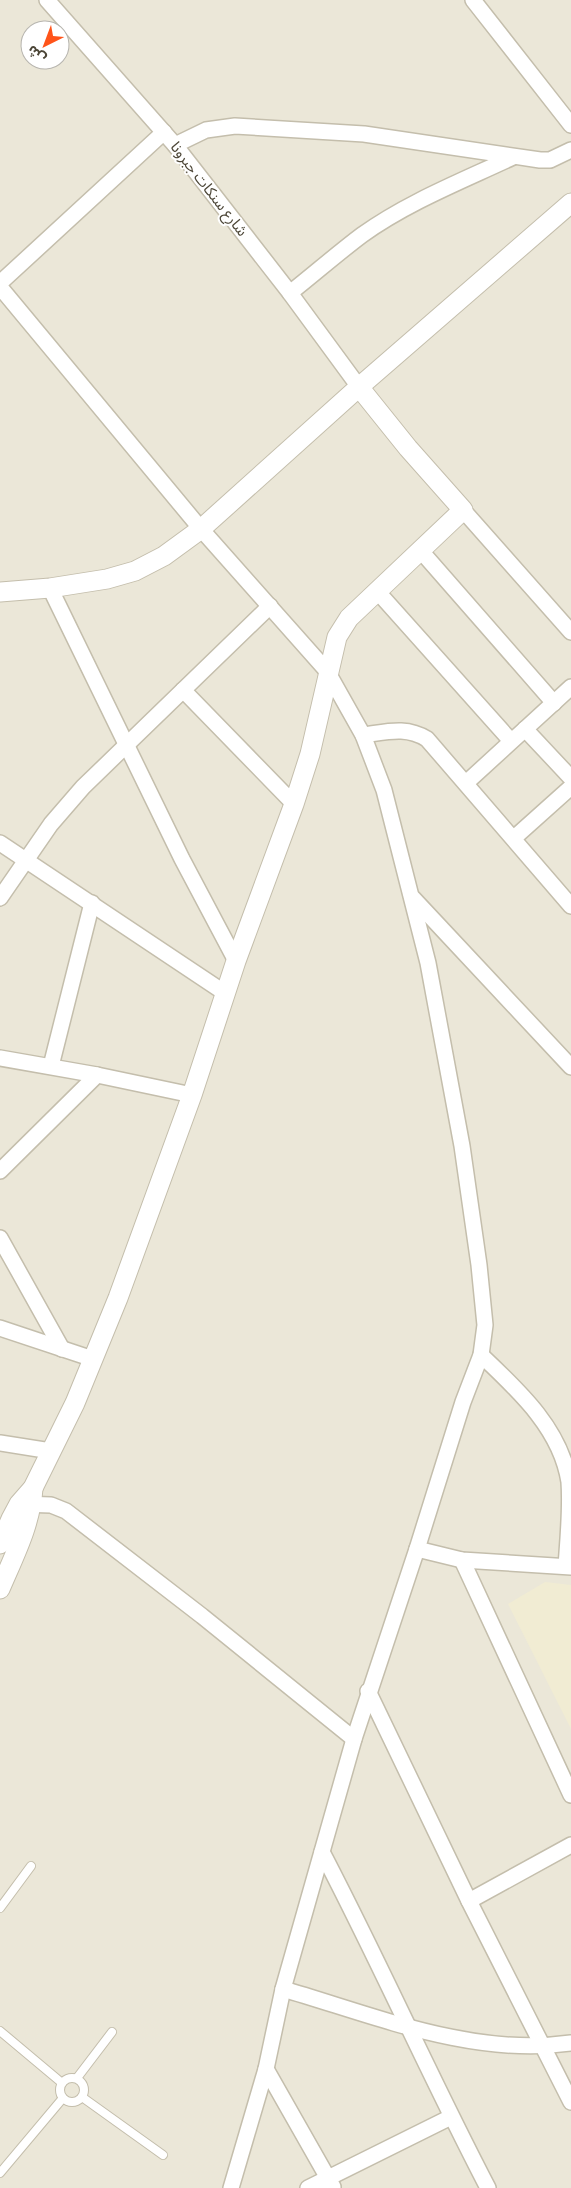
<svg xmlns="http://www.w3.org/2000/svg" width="571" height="2188" viewBox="0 0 571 2188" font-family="'Exo 2','Noto Sans Arabic',sans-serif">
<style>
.residential{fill:#ebe7d8;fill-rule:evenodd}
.education{fill:#f1ecd3}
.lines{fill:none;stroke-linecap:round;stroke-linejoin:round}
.service-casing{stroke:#c4beac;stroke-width:10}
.minor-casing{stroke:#c4beac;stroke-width:18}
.tertiary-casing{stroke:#c4beac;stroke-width:21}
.service{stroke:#fff;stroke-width:8}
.minor{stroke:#fff;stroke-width:15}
.tertiary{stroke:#fff;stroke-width:19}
.labels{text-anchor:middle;stroke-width:4;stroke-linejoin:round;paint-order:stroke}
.street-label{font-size:15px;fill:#4c4637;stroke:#fff}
</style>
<rect width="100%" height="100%" fill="#f7f4eb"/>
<!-- residential -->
<path class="residential" d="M0,0H571V2188H0ZM30,30H60V60H30Z"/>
<!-- education -->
<path class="education" d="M545,1582L571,1585V1729L508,1604Z"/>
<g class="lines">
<defs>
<g id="service">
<path d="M0,1908L31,1866"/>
<path d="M0,2031L62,2083"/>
<circle cx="72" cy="2090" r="12"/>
<path d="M77,2078L112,2032"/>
<path d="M82,2097L163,2155"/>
<path d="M0,2173L63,2098"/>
</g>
<g id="minor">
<path d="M47,0L175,145L290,293L359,387"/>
<path d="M473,0L571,125"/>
<path d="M175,145L206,130L235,126L364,134L540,160H550L571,150"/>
<path d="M0,283L164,132"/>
<path d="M0,287L201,529L327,671L363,735L384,790L428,963L462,1146L479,1265L485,1325L481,1355L463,1402L417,1549L354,1739L283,1989L266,2069L231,2188"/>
<path d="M290,293C314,274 338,253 362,235C408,202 462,181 513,157"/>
<path d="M463,510L571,632"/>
<path d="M421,551L554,703"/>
<path d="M50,588L182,859L236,961"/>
<path d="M377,591L511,741"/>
<path d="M183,690L294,804"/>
<path d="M525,729L571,778"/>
<path d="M363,735C387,732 406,726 427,739L571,906"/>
<path d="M466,783L571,687"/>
<path d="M514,838L571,787"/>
<path d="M0,843L225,993"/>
<path d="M0,898L51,824L83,787L270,606"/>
<path d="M413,898L571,1067"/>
<path d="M0,1058L97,1075L192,1095"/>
<path d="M51,1066L92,903"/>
<path d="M0,1171L97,1075"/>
<path d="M0,1238L62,1349"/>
<path d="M0,1328L93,1359"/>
<path d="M481,1355C518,1390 561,1429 569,1482C571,1509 568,1539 566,1566"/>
<path d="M0,1443L51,1451"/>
<path d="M21,1504L51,1505L66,1511L202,1616L354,1739"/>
<path d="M417,1549L462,1560L571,1567"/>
<path d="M462,1560L571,1795"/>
<path d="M368,1691L469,1901L571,2102"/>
<path d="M322,1852C380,1963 430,2077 488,2188"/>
<path d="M469,1901L571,1845"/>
<path d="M283,1989C376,2016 473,2057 571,2043"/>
<path d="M266,2069L333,2187"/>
<path d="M308,2188L451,2117"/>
</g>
<g id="tertiary">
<path d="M0,592L50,588L107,579L135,571L164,556L201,529L359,387L571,203"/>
<path d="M0,1544L11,1519L19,1504L33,1488L75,1403L118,1298L192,1095L236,961L294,804L310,754L337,637L349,618L463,510L408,448L359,387"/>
<path d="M0,1589C14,1556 31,1524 33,1488"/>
</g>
</defs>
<!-- service casing -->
<use href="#service" class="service-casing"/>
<!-- minor casing -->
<use href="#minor" class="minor-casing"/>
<!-- tertiary casing -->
<use href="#tertiary" class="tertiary-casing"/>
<!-- service -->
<use href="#service" class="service"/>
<!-- minor -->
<use href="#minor" class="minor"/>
<!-- tertiary -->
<use href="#tertiary" class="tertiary"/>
</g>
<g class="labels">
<!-- street labels -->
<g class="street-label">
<text transform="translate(209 189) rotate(52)" y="5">شارع سنكات جبرونا</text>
</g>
</g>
<!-- north arrow -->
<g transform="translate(45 45) rotate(222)"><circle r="24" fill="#ffffff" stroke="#b7b5af"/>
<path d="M0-4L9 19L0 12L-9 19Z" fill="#ff541a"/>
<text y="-8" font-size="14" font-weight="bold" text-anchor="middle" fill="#4c4637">ش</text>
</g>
</svg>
